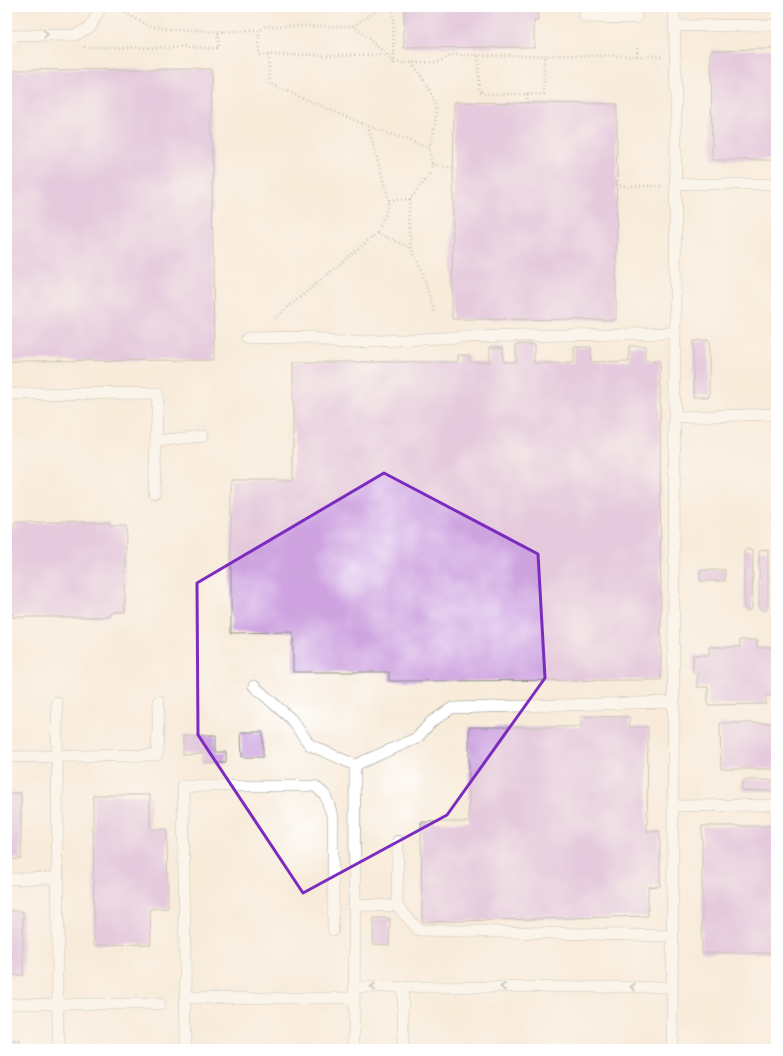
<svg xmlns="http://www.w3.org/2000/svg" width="783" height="1056" viewBox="0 0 783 1056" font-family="Sriracha,sans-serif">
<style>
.building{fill:#cea3e0}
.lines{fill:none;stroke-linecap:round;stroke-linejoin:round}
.lane-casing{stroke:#8c9487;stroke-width:12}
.path{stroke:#8c9487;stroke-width:2.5;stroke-dasharray:1 3;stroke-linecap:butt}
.lane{stroke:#fff;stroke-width:11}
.oneway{stroke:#8f9e9a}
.marked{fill:none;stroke:#7b2cbf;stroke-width:3;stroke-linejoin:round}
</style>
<rect width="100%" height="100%" fill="#fff"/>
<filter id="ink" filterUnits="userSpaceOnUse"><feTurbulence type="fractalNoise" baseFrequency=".025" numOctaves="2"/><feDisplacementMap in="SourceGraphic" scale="8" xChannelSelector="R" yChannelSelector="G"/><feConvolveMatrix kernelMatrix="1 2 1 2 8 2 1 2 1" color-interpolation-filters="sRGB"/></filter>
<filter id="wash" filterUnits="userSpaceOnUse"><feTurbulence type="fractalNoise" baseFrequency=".012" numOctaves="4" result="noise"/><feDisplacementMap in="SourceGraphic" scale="16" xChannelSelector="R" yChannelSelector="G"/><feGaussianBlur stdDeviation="0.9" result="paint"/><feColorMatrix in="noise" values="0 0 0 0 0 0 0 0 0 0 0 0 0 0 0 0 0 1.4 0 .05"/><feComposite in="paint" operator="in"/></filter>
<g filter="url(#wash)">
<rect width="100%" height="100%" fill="#f8ebda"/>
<g id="blocks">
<!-- building -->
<g class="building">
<path d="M404,7H538V21H534V47L404,48Z"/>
<path d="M776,49V160H712L711,50Z"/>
<path d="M211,69L214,360L7,361V70Z"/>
<path d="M454,102L617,104L616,320L452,319Z"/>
<path d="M709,340V397H693V341Z"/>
<path d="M516,344H534V363H574V347H591V362L629,361V346H645V361L660,360L661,680L389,681V672H293V632L231,633V480H293V362H458V355H469V362H490V347H503V362H516Z"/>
<path d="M15,522H110V526H126L125,613H111L110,617H13V613H7V526H15Z"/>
<path d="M747,549L753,551L752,609L749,611L744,608V551Z"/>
<path d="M762,549L768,550V608L765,611L759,608V551Z"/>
<rect x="774" y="554" width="2" height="19"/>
<rect x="700" y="570" width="25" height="11"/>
<path d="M740,640H757V647H776V696H766V704L708,705V687H697V673H693V655H709V647H740Z"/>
<path d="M581,716L629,717V727H648L647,831H660V886L648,887V916L422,922L421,822H469V727H581Z"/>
<path d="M720,723H776V769H721Z"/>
<path d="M241,732H263V757H242Z"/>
<path d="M183,735H216V752H226V763H204V753L183,754Z"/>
<path d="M744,780H776V791H744L741,788L742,783Z"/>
<rect x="7" y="793" width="14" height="66"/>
<path d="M93,795H150V829H167L168,908L150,909L151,944L94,945Z"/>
<rect x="702" y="826" width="74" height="127"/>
<rect x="7" y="911" width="16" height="64"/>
<path d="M374,918H390L389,945L373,944Z"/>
<rect x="7" y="1041" width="13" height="8"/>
</g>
</g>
</g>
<g filter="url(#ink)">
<use href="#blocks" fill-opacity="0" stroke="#8c9487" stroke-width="1"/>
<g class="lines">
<defs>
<g id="lane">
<path d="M586,7L585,17L636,18V7"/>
<path d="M674,26L776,25"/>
<path d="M7,36L75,35L90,27L101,7"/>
<path d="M676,184H776"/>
<path d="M247,338L308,337L338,343L463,337L675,333"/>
<path d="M7,394L158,393L156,441"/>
<path d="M675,417L776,414"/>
<path d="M154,493L156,441L203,436"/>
<path d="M254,686L291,719L310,745L355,765L417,738L431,722L452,708L673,702"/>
<path d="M57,703L58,1049"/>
<path d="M7,757L157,755L159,701"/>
<path d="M673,806L776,805"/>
<path d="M7,879L57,878"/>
<path d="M354,905L397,906L398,841"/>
<path d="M397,906L419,930L672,936"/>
<path d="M354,987H672"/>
<path d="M185,998H354"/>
<path d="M7,1004H160"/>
<path d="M186,1049L183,786H315L325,795L333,817V930"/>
<path d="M354,1049L355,765"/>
<path d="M403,1049V987"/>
<path d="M672,1049L676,97L674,7"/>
</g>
</defs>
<!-- lane casing -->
<use href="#lane" class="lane-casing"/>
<!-- path -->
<g class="path">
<path d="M115,7C125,12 135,19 145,24C171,34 230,31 259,31L266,26H354"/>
<path d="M393,7L394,63L438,62L453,55L662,56"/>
<path d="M259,31V55H387L354,26L382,7"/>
<path d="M84,47L218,48V31"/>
<path d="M637,47V56"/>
<path d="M268,55L270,84L368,126L429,148C442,107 436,97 412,63"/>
<path d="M387,55L394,63"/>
<path d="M478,56L479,89L483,94H544V56"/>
<path d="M527,94V103"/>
<path d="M432,164L453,168"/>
<path d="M617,173H618V186H661"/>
<path d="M389,200L410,199"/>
<path d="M377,233L411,248L421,268L434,312"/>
<path d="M411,248L408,223L410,199L429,175L432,164L429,148"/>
<path d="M275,318L377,233L386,213L389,200L368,127"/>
</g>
<!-- lane -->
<use href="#lane" class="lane"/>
</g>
<!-- one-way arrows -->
<defs><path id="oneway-chevron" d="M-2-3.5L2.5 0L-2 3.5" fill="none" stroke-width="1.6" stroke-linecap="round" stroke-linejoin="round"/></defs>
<g class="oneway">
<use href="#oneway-chevron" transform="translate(46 35) rotate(-1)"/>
<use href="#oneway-chevron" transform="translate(373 987) rotate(180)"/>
<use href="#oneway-chevron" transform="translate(503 987) rotate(180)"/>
<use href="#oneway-chevron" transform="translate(633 987) rotate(180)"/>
</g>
</g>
<!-- marked area -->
<path d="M0 0H783V1056H0ZM384,473L538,554L545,678L447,815L303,893L198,735L197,583Z" fill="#f8ebda" fill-opacity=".55" fill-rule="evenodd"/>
<path class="marked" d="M384,473L538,554L545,678L447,815L303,893L198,735L197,583Z"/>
<!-- margin -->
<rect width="783" height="1056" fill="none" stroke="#fff" stroke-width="24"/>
</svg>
